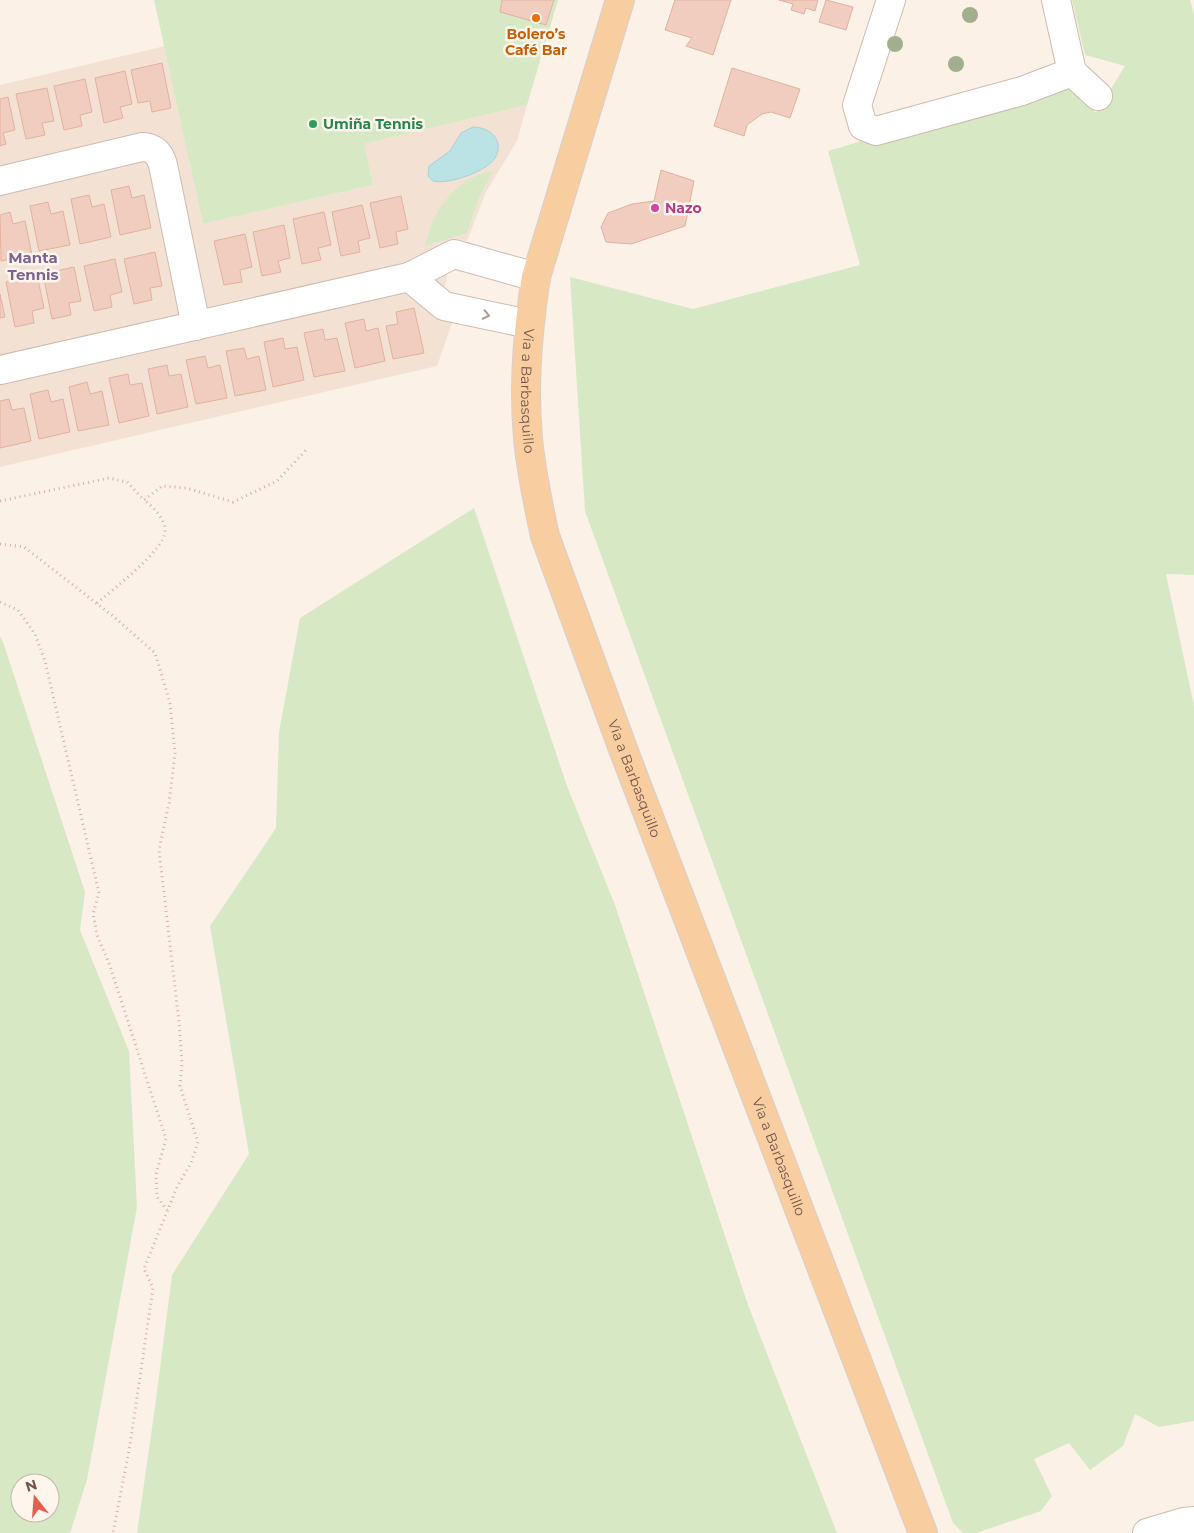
<svg xmlns="http://www.w3.org/2000/svg" width="1194" height="1533" viewBox="0 0 1194 1533" font-family="Montserrat,sans-serif">
<style>
.residential{fill:#f3e2d4}
.green{fill:#d7e9c4;fill-rule:evenodd}
.water{fill:#bbe3e5;stroke:#a1d4d6}
.building{fill:#f0cdbe;stroke:#e2b19f}
.lines{fill:none;stroke-linecap:round;stroke-linejoin:round}
.minor-casing{stroke:#cfbaaf;stroke-width:30}
.major-casing{stroke:#d8cfcd;stroke-width:30}
.path{stroke:#d5b0a1;stroke-width:3;stroke-dasharray:1 4;stroke-linecap:butt}
.minor{stroke:#fff;stroke-width:28}
.major{stroke:#f8cea0;stroke-width:28}
.tree{fill:#a2af8c}
.oneway{stroke:#ac9993}
.food-dot{fill:#e8710a;stroke:#fef5ec;stroke-width:2}
.leisure-dot{fill:#2e9e5b;stroke:#fef5ec;stroke-width:2}
.hotel-dot{fill:#d1479c;stroke:#fef5ec;stroke-width:2}
.labels{text-anchor:middle;stroke-width:5;stroke-linejoin:round;paint-order:stroke}
.food-label{font-size:14px;font-weight:bold;fill:#c56008;stroke:#fef5ec}
.leisure-label{font-size:14px;font-weight:bold;fill:#27864d;stroke:#fef5ec;text-anchor:start}
.hotel-label{font-size:14px;font-weight:bold;fill:#b23c85;stroke:#fef5ec;text-anchor:start}
.street-label{font-size:14px;fill:#74554b;stroke:#fef5ec}
.neighbourhood-label{font-size:15px;font-weight:bold;fill:#7c6390;stroke:#fef5ec}
</style>
<rect width="100%" height="100%" fill="#fcf1e6"/>
<!-- residential -->
<path class="residential" d="M165,46L203,224L373,185L363,144L527,105L517,141L486,192L467,241L455,239L439,314L454,318L437,366L0,467V85Z"/>
<!-- green -->
<g class="green">
<path d="M154,0H558L527,105L364,144L373,185L203,224Z"/>
<path d="M1072,0H1190L1194,15V575L1166,574L1194,706V1421L1159,1427L1135,1414L1123,1446L1090,1470L1069,1443L1034,1459L1052,1496L1041,1511L976,1533H963L953,1523L585,511L570,277L693,309L860,265L828,151L1061,82L1096,113L1125,66L1085,55Z"/>
<path d="M493,171L478,200L467,233L425,246C433,211 455,177 493,171Z"/>
<path d="M474,508L567,786L615,905L748,1305L837,1533H137L155,1407L172,1275L249,1154L210,926L276,828L279,732L300,618Z"/>
<path d="M0,636L3,642L85,892L80,930L129,1051L137,1207L87,1480L70,1533H0ZM20,1483H50V1513H20Z"/>
</g>
<!-- water -->
<path class="water" d="M473,127C490,127 505,141 495,158C486,172 448,185 433,181L428,176L429,166L450,151L461,133Z"/>
<!-- building -->
<g class="building">
<path d="M502,0H554L546,25L500,12Z"/>
<path d="M675,0H731L713,55L686,46L692,38L665,30Z"/>
<path d="M779,0H818L815,11L806,8L804,14L791,10L793,4Z"/>
<path d="M826,0L853,7L846,30L819,22Z"/>
<path d="M162,63L171,108L152,112L150,101L138,103L131,70Z"/>
<path d="M732,68L800,89L790,118L771,112L762,114L747,125L744,136L714,126Z"/>
<path d="M125,71L132,104L120,107L123,118L104,123L95,78Z"/>
<path d="M85,79L92,112L80,115L82,126L64,130L54,86Z"/>
<path d="M47,88L54,121L42,123L45,135L26,139L16,94Z"/>
<path d="M8,97L15,130L3,133L6,144L0,146V99Z"/>
<path d="M661,170L694,181L685,226L631,244L606,242L601,227L608,213L632,204L654,201Z"/>
<path d="M129,186L132,198L144,195L151,228L120,235L111,190Z"/>
<path d="M89,195L92,207L104,204L111,237L80,244L71,199Z"/>
<path d="M401,196L408,229L396,232L398,244L380,248L370,203Z"/>
<path d="M48,202L51,214L63,211L70,245L39,251L30,206Z"/>
<path d="M362,205L370,238L358,241L360,252L341,256L332,212Z"/>
<path d="M10,212L13,224L25,221L32,255L1,261L0,215Z"/>
<path d="M324,212L331,245L318,248L321,260L302,264L293,219Z"/>
<path d="M284,225L290,258L278,261L281,272L262,276L253,232Z"/>
<path d="M245,234L252,267L240,270L242,282L224,285L214,241Z"/>
<path d="M155,252L162,286L150,288L152,300L134,304L124,259Z"/>
<path d="M115,259L122,292L110,295L112,307L94,311L84,266Z"/>
<path d="M74,267L81,301L69,303L71,315L52,319L43,274Z"/>
<path d="M37,275L44,308L32,311L34,323L15,327L6,282Z"/>
<path d="M0,294L5,317L0,318Z"/>
<path d="M414,308L424,353L393,359L386,326L398,324L396,312Z"/>
<path d="M364,319L366,331L378,328L385,361L355,368L345,323Z"/>
<path d="M323,329L325,340L337,338L345,371L314,377L304,333Z"/>
<path d="M283,338L285,349L297,347L304,380L273,387L264,342Z"/>
<path d="M244,348L247,359L259,356L266,390L235,396L226,351Z"/>
<path d="M205,356L208,368L220,365L227,398L196,404L186,360Z"/>
<path d="M167,365L169,376L181,374L188,407L157,414L148,369Z"/>
<path d="M128,374L130,385L142,383L149,416L119,423L109,378Z"/>
<path d="M87,382L90,394L102,391L109,425L78,431L69,387Z"/>
<path d="M48,390L51,402L63,399L70,432L39,439L30,394Z"/>
<path d="M9,399L12,410L24,408L31,441L0,448V401Z"/>
</g>
<g class="lines">
<defs>
<g id="minor">
<path d="M891,0L857,105L863,126L876,131L1022,91L1072,72"/>
<path d="M1056,0L1072,72L1098,96"/>
<path d="M0,181L142,147C154,147 160,154 163,165L196,326"/>
<path d="M409,277L444,306L529,324"/>
<path d="M0,370L409,277L454,254L536,277"/>
<path d="M1147,1533L1184,1522L1194,1521"/>
</g>
<g id="major">
<path id="s1" d="M620,0L536,277C528,329 523,385 528,438C531,471 538,504 545,536L623,749L923,1533"/>
</g>
</defs>
<!-- minor casing -->
<use href="#minor" class="minor-casing"/>
<!-- major casing -->
<use href="#major" class="major-casing"/>
<!-- path -->
<g class="path">
<path d="M0,501L109,478L127,482L144,500L162,486L186,488L233,502L277,481L307,449"/>
<path d="M0,544L24,547L113,616L155,653L170,703L175,753L169,803L159,850L179,1022L182,1063L180,1086L198,1142L191,1163L177,1187L144,1269L153,1288L130,1445L113,1533"/>
<path d="M0,602L18,610L35,634L45,661L99,893L93,914L98,938L109,963L166,1139L156,1174L157,1197L167,1210"/>
<path d="M97,603C112,590 165,550 165,531C165,518 153,507 144,500"/>
</g>
<!-- minor -->
<use href="#minor" class="minor"/>
<!-- major -->
<use href="#major" class="major"/>
</g>
<!-- trees -->
<g class="tree">
<circle cx="970" cy="15" r="8"/>
<circle cx="895" cy="44" r="8"/>
<circle cx="956" cy="64" r="8"/>
</g>
<!-- one-way arrows -->
<defs><path id="oneway-chevron" d="M-2-3.5L2.5 0L-2 3.5" fill="none" stroke-width="1.6" stroke-linecap="round" stroke-linejoin="round" transform="scale(1.25)"/></defs>
<use class="oneway" href="#oneway-chevron" transform="translate(486 315) rotate(12)"/>
<!-- markers -->
<circle class="food-dot" cx="536" cy="18" r="5"/>
<circle class="leisure-dot" cx="313" cy="124" r="5"/>
<circle class="hotel-dot" cx="655" cy="208" r="5"/>
<g class="labels">
<!-- food labels -->
<g class="food-label">
<text x="536" y="39">Bolero’s<tspan x="536" dy="16">Café Bar</tspan></text>
</g>
<!-- leisure labels -->
<g class="leisure-label">
<text x="323" y="129">Umiña Tennis</text>
</g>
<!-- hotel labels -->
<g class="hotel-label">
<text x="665" y="213">Nazo</text>
</g>
<!-- street labels -->
<g class="street-label">
<text dy="5" stroke="none"><textPath href="#s1" startOffset="404">Via a Barbasquillo</textPath></text>
<text dy="5" stroke="none"><textPath href="#s1" startOffset="809">Via a Barbasquillo</textPath></text>
<text dy="5" stroke="none"><textPath href="#s1" startOffset="1214">Via a Barbasquillo</textPath></text>
</g>
<!-- neighbourhood labels -->
<g class="neighbourhood-label">
<text x="33" y="263">Manta<tspan x="33" dy="17">Tennis</tspan></text>
</g>
</g>
<!-- north arrow -->
<g transform="translate(35 1498) rotate(343)"><circle r="24" fill="#fef5ec" stroke="#c7b5ac"/>
<path d="M0-4L9 19L0 12L-9 19Z" fill="#e2604e"/>
<text y="-8" font-size="14" font-weight="bold" text-anchor="middle" fill="#74554b">N</text>
</g>
</svg>
